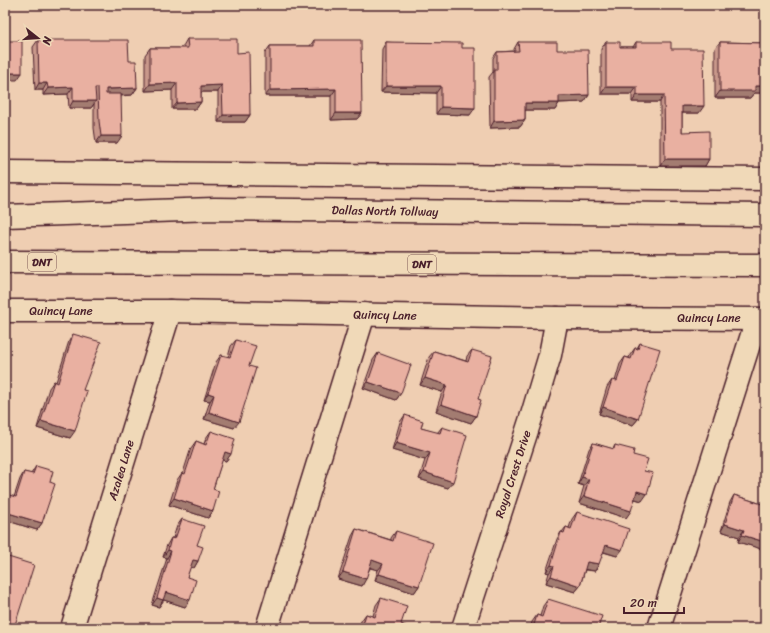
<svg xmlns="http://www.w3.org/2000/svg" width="770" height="633" viewBox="0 0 770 633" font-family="Sriracha,sans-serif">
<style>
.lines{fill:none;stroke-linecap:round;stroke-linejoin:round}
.minor-casing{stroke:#4a1f2b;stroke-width:25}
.highway-casing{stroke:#4a1f2b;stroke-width:25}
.minor{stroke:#f0d9b8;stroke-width:22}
.highway{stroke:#f0d9b8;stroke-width:22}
.wall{fill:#c8978a;stroke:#4a1f2b}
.shaded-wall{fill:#a37b71;stroke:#4a1f2b}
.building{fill:#e9b0a1;stroke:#4a1f2b}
.labels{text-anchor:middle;stroke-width:4;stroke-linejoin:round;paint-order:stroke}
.shield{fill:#f0d9b8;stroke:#7c5755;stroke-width:1}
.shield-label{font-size:11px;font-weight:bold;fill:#4a1f2b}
.street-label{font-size:12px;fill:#4a1f2b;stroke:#f0d9b8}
</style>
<rect width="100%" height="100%" fill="#efceb2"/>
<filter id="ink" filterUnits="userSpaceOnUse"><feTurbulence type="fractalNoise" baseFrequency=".025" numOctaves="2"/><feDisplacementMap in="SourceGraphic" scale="8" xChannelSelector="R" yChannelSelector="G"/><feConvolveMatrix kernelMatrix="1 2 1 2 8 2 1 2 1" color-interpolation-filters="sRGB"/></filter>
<g filter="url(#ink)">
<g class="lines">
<defs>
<g id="minor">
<path d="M5,172L765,179"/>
<path d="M5,311H170L557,318L765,319"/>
<path d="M72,628L170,311"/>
<path d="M267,628L364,314"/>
<path d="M463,628L532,415L550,355L557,318"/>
<path d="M659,628L757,319"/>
</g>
<g id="highway">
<path d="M5,216L214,209L765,215"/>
<path d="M5,262L765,265"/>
</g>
</defs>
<!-- minor casing -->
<use href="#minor" class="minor-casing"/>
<!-- highway casing -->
<use href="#highway" class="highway-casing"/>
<!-- minor -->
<use href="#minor" class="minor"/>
<!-- highway -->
<use href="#highway" class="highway"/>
</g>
<!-- wall -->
<g class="wall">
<path d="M187,39L237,53L250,115L245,122H218V92H201V102L196,109H172V90L145,91V55L150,48H183V46Z"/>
<path d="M38,40L129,61L137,88L132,95L121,96L117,143H96L94,128V104L91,108H69L68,94L43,95V90H35L33,47Z"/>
<path d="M314,40L362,113L357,119L331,120V96H265V53L270,46H310Z"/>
<path d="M386,42L462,48L470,115L436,114V93L381,92L382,49Z"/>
<path d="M518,42L557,50L589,95L584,102L559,103L555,110H525V120L520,127L490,128L489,77L493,72V58L497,52L514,51V49Z"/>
<path d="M606,42L620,47H633L636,42L671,49L699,113H682V132L709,159L705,166H660V102H632V94H601V49Z"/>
<path d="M720,42L765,43V93H754L750,98H715V48Z"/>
<path d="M73,334L83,390L70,438L37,428L49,388L54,381L56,382L69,341Z"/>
<path d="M236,340L249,366L234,428L204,419L210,401L204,400L216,362L221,355L228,357L231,346Z"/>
<path d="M640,343L638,419L633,425L599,414L607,387L612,380L615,381L620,364L625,357L629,358L630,355L635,348H637Z"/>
<path d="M472,350L478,399L476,416L471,423L436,411L442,392L420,385L429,357L434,351L466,361L467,356Z"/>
<path d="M378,353L401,393L396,400L363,388L373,360Z"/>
<path d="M405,415L421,428L437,433L442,427L448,488L419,479L425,460L392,450L400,422Z"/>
<path d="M211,431L231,454L226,461L222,460L213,489V511L208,518L169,505L177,480L182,473H183L191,448L196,441L204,444L206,438Z"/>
<path d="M593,443L613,449L615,445L633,455L644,471L642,501L635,499L626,518L579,503L584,486L578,484L589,449Z"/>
<path d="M36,466L50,482L42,523L37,530L5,520V500L9,495L14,497L20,479L24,472L31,474Z"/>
<path d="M734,495L765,505V550L738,542L739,537L721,531L730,502Z"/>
<path d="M577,512L617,556L603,552L595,571L585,570L580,586L575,592L546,583L549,573L546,572L557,539L561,532H562L566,527L569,528L572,519Z"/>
<path d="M182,519L197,545L198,561L194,568L190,567L187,577L185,607L164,600L159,607L152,605L167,558L163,557L167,545L171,538H173L177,526Z"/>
<path d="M356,529L391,540V538L396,531L419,586L414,593L375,580L378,570L370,568L362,586L338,579L352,536Z"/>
<path d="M381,598L401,624L408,628H359L361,621L366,614L373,616L376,605Z"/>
<path d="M548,599L598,628H530L532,622L537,615L540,616L543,606Z"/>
<path d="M765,611V628H750L753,624L760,626Z"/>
</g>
<!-- shaded-wall -->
<g class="shaded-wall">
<path d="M5,73H22L17,80H5Z"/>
<path d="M39,83H47L43,90H35Z"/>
<path d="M177,83L172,90L145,91L150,84Z"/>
<path d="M222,85L218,92H196L201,86Z"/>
<path d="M386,86H441L436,93L381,92Z"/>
<path d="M755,86H765V93H754L750,98H715L720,91Z"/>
<path d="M73,87L68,94L43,95L48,88Z"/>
<path d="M606,87H637L632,94H601Z"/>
<path d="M137,88L132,95L101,96L106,89Z"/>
<path d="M336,89L331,96H265L270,90Z"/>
<path d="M589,95L584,102L555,103L559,96Z"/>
<path d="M637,95H664L660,102H632Z"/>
<path d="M73,101H96L91,108H69Z"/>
<path d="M201,102L196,109H172L177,103Z"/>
<path d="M525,103H559L555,110H520Z"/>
<path d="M682,106H704L699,113H677Z"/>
<path d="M441,107L475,108L470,115L436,114Z"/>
<path d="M336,113H362L357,119L331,120Z"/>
<path d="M223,115H250L245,122H218Z"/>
<path d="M525,120L520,127L490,128L494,121Z"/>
<path d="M101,136H122L117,143H96Z"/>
<path d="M665,159H709L705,166H660Z"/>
<path d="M425,378L447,385L442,392L420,385Z"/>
<path d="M368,382L401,393L396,400L363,388Z"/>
<path d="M208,393L214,395L210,401L204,400Z"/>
<path d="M441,404L476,416L471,423L436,411Z"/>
<path d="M603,407L638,419L633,425L599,414Z"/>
<path d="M209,412L239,422L234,428L204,419Z"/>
<path d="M41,421L75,431L70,438L37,428Z"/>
<path d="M396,443L430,453L425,460L392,450Z"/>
<path d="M225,452L231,454L226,461L220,459Z"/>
<path d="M424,472L453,482L448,488L419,479Z"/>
<path d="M582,477L589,479L584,486L578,484Z"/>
<path d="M637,491L647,494L642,501L632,498Z"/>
<path d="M584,496L631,511L626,518L579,503Z"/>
<path d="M174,498L213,511L208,518L169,505Z"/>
<path d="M5,512L42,523L37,530L5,520Z"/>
<path d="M725,524L744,530L739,537L721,531Z"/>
<path d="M742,535L765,542V550L738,542Z"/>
<path d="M606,545L622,550L617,556L601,551Z"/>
<path d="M168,550L171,551L167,558L163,557Z"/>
<path d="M193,560L198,561L194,568L188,566Z"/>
<path d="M372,560L383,564L378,570L368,567Z"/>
<path d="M587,562L599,564L595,571L582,569Z"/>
<path d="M551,565L554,566L549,573L546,572Z"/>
<path d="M343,572L366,579L362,586L338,579Z"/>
<path d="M379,574L419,586L414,593L375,580Z"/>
<path d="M551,576L580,586L575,592L546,583Z"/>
<path d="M166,592L190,600L185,607L161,599Z"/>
<path d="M157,598L163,600L159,607L152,605Z"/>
</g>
<!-- building -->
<g class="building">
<path d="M187,39H237V53L249,52L250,115H223L222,85L201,86V102L177,103V83L150,84V48H188Z"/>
<path d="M38,40H128L129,61H136L137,88L106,89V94H121L122,136H101L99,121L98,88H95L96,101H73V87L48,88L47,83H39Z"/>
<path d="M314,40H361L362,113H336V89L270,90V46H314Z"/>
<rect x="5" y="41" width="17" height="32"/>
<path d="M386,42L462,43V48H475V108L441,107V86H386Z"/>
<path d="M518,42H557V50H588L589,95L559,96V103H525V120L494,121V70H497V52L519,51Z"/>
<path d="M606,42H620V47H636V42H671V49H703L704,106H682V132L709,131V159H665L664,95H637V87H606Z"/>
<path d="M720,42L765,43V86H755V91H720Z"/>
<path d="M73,334L101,342L83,390L87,391L75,431L41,421L54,381L58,383Z"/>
<path d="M236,340L256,346L249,366L256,368L239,422L209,412L214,395L208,393L221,355L230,357Z"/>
<path d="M640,343L660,349L638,419L603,407L612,380L617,381L625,357L631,359L635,348L638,349Z"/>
<path d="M472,350L492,356L478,399L481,400L476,416L441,404L447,385L425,378L434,351L468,362Z"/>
<path d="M378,353L411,365L401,393L368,382Z"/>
<path d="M405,415L423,421L421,428L440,433L442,427L467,435L453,482L424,472L430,453L396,443Z"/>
<path d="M211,431L235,439L231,454L225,452L213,489L219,491L213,511L174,498L182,473L185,474L196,441L206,445Z"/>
<path d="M593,443L614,449L615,445L634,450L633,455L648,459L644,471L653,473L647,494L637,491L631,511L584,496L589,479L582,477Z"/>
<path d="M36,466L53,471L50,482L55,484L42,523L5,512V506L9,495L16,497L24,472L33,474Z"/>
<path d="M734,495L765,505V542L742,535L744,530L725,524Z"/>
<path d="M577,512L629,529L622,550L606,545L599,564L587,562L580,586L551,576L554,566L551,565L561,532L564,533L566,527L571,529Z"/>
<path d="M182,519L204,526L197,545L203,547L198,561L193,560L187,577L196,580L190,600L166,592L163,600L157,598L171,551L168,550L171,538L175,539Z"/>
<path d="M356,529L393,541L396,531L433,543L419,586L379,574L383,564L372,560L366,579L343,572Z"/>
<path d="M5,556L34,565L14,628H9L5,627Z"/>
<path d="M381,598L407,606L401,624L408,627V628H362L366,614L375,617Z"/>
<path d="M548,599L602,616L598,628H533L537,615L542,617Z"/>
<path d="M765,618V628H751L753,624L762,627Z"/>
</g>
</g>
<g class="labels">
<!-- shield labels -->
<g class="shield">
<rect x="28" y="253" width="28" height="18" rx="3"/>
<rect x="408" y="255" width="28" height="18" rx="3"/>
</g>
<g class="shield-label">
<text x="42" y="266">DNT</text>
<text x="422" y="268">DNT</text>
</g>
<!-- street labels -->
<g class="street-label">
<text transform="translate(385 211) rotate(1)" y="4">Dallas North Tollway</text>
<text x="61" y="315">Quincy Lane</text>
<text transform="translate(385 315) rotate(1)" y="4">Quincy Lane</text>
<text x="709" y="322">Quincy Lane</text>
<text transform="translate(121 470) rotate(-73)" y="4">Azalea Lane</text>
<text transform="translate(513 474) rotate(-72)" y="4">Royal Crest Drive</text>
</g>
</g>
<!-- margin -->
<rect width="770" height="633" fill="none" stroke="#f0d9b8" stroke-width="20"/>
<rect x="10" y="10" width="750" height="613" fill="none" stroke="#4a1f2b" stroke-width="1.5" filter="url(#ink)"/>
<!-- north arrow -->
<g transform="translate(38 38) rotate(107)" stroke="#f0d9b8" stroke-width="3" paint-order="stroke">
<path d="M0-3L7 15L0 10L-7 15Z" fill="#4a1f2b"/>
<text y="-6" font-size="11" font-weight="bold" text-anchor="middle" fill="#4a1f2b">N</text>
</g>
<!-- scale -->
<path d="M624 607v6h60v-6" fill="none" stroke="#4a1f2b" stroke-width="2"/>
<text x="630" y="607" font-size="12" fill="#4a1f2b" stroke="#f0d9b8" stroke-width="3" paint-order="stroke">20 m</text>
</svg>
